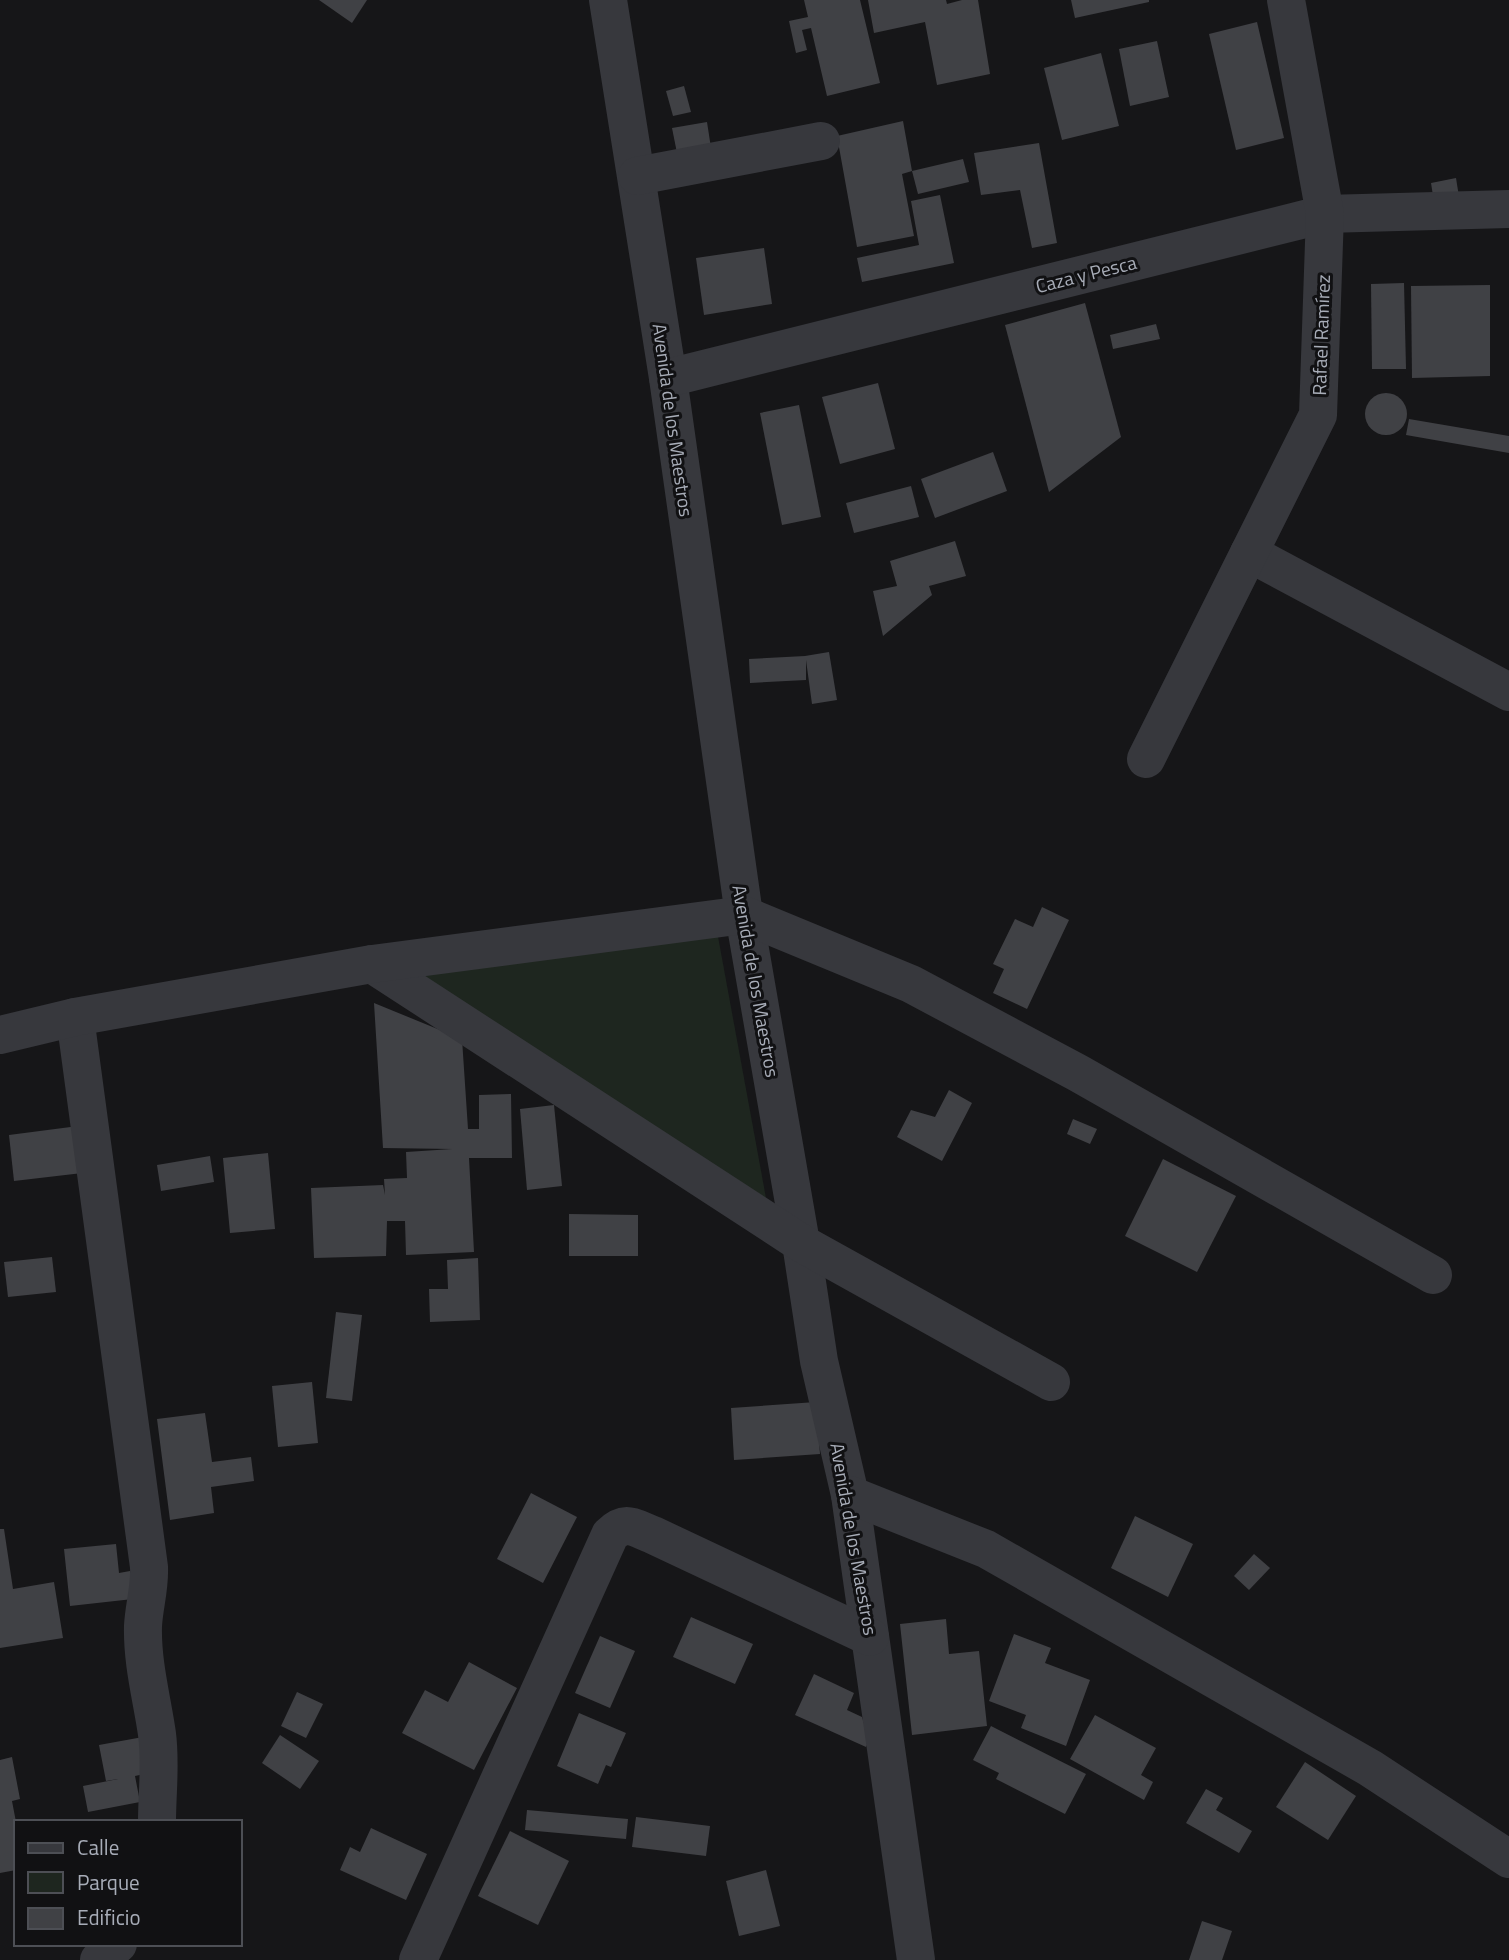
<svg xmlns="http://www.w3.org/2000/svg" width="1509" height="1960" viewBox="0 0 1509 1960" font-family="'Titillium Web',sans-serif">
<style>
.green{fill:#1e261f}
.building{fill:#404145}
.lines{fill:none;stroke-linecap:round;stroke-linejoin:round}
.street{stroke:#37383d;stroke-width:38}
.labels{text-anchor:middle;stroke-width:6;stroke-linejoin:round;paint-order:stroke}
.street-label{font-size:19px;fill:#a8adb8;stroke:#111113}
</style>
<rect width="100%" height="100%" fill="#161618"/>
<!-- green -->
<path class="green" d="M717,931L766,1198L408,972Z"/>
<!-- building -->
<g class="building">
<path d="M319,0H367L352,23Z"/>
<path d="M804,0H860L880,83L827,96L811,28L802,30L807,50L796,53L789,21L808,17Z"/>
<path d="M868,0H946L947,4L962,0H978L990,74L937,85L925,22L874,33Z"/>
<path d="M1071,0H1149V2L1075,18Z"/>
<path d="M1257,22L1284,138L1236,150L1209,34Z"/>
<path d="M1157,41L1169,97L1130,106L1119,49Z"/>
<path d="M1101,53L1119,126L1062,140L1044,68Z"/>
<path d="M684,86L691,112L673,116L666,91Z"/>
<path d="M903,121L912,171L902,174L914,236L857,247L837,136Z"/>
<path d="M707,122L711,148L677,153L672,128Z"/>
<path d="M1039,143L1057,243L1032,248L1020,190L981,195L974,153Z"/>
<path d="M963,159L969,182L918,194L912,171Z"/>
<path d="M1456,178L1460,203L1435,208L1431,183Z"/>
<path d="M940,195L954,263L862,282L857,258L919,245L911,201Z"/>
<path d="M764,248L772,304L704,315L696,258Z"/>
<path d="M1404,283L1406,369H1372L1371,284Z"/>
<path d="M1490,285V376L1412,378L1411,286Z"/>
<path d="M1085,303L1121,437L1049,492L1005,325Z"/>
<path d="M1156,324L1160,339L1113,349L1110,335Z"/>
<path d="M878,383L895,449L840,464L822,397Z"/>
<circle cx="1386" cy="414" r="21"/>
<path d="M799,405L821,517L782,525L760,413Z"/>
<path d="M1409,419L1509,436V453L1406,435Z"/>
<path d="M993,452L1007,491L935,518L921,479Z"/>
<path d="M911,486L919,517L854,533L846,503Z"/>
<path d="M955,541L966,576L929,586L932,595L883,636L873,591L897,586L890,561Z"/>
<path d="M829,652L837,700L812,704L806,660V680L750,683L749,659L805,656Z"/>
<path d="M1042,907L1069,920L1027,1009L993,993L1004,969L993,964L1015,919L1033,927Z"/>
<path d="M374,1003L462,1039L468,1129H479V1095L511,1094L512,1158H469L474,1252L406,1255L405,1221H387L386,1256L314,1258L311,1188L383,1185L385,1195L384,1179L407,1178L406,1152L452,1149L383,1148Z"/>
<path d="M949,1090L972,1103L942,1161L897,1137L911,1110L935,1117Z"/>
<path d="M554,1105L562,1186L527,1190L520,1109Z"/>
<path d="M1073,1119L1097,1129L1090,1144L1067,1134Z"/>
<path d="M86,1125L91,1172L14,1181L9,1135Z"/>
<path d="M268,1153L275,1229L230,1233L223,1158Z"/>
<path d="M210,1156L214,1182L161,1191L157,1165Z"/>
<path d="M1163,1159L1236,1196L1197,1272L1125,1236Z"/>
<path d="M569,1214L638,1215V1256H569Z"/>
<path d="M52,1257L56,1292L8,1297L4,1262Z"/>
<path d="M478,1258L480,1320L430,1322L429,1289H448L447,1260Z"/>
<path d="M336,1312L362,1315L352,1401L326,1398Z"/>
<path d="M312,1382L318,1443L278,1447L272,1386Z"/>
<path d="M816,1402L820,1454L734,1460L731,1408Z"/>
<path d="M205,1413L212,1462L251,1457L254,1481L211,1487L214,1513L170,1520L157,1419Z"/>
<path d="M531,1493L577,1517L543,1583L497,1559Z"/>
<path d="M1135,1516L1193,1544L1168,1597L1111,1568Z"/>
<path d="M0,1529H4L13,1589L54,1582L63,1638L0,1648Z"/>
<path d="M116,1544L119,1573L130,1571L133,1599L70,1606L64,1549Z"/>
<path d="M1254,1554L1270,1568L1249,1590L1234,1576Z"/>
<path d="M691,1617L753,1644L735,1684L673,1657Z"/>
<path d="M946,1619L949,1654L979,1651L987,1726L912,1735L900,1624Z"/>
<path d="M1014,1634L1051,1648L1045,1663L1090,1680L1066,1746L1021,1728L1026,1715L989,1701Z"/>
<path d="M600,1636L635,1651L610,1708L575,1693Z"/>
<path d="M469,1662L517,1688L474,1770L402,1733L425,1690L448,1702Z"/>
<path d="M814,1674L854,1693L847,1710L862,1717L869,1740L866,1747L795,1715Z"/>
<path d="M297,1692L323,1704L306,1738L281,1726Z"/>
<path d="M579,1713L626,1733L611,1767L606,1765L598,1784L557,1766Z"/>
<path d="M1095,1715L1156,1748L1141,1775L1153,1782L1144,1800L1070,1759Z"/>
<path d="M991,1726L1086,1774L1065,1814L996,1779L999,1773L973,1760Z"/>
<path d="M280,1735L319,1761L300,1789L262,1763Z"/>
<path d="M143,1737L149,1773L135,1776L140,1802L88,1812L83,1786L118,1779L106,1781L99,1745Z"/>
<path d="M12,1757L20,1799L12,1801L16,1822V1870L0,1873V1760Z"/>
<path d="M1305,1762L1356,1796L1328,1840L1276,1807Z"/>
<path d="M1206,1789L1223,1798L1216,1810L1252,1831L1239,1853L1186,1823Z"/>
<path d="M527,1810L628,1819L626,1839L525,1830Z"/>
<path d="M636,1817L710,1826L706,1856L632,1847Z"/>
<path d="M371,1828L427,1854L406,1900L340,1870L350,1847L360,1852Z"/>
<path d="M510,1831L569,1861L538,1925L478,1896Z"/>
<path d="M766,1870L780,1926L739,1936L726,1881Z"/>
<path d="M1202,1921L1232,1931L1222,1960H1189Z"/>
</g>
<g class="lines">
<!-- street -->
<g class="street">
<path d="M608,0L668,378L744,915L801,1243L819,1361L850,1495L916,1960"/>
<path d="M637,176L821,141"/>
<path d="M668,378L1325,214L1509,209"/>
<path d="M1249,553L1509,692"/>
<path d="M1146,759L1318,415L1325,214L1286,0"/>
<path d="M372,964L801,1243L1051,1382"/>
<path d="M75,1017L149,1567C150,1588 144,1606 143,1626C142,1663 152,1699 157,1734C161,1764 157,1792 157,1822"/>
<path d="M0,1035L75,1017L372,964L744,915L911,984L1078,1073L1433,1275"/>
<path d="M850,1495L986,1549L1370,1768L1509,1859"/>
<path d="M99,1960L118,1944"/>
<path d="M418,1960L610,1535C626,1519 634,1528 653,1535L870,1637"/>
</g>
</g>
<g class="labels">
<!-- street labels -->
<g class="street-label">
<text transform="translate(1086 274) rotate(-14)" y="7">Caza y Pesca</text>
<text transform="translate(1321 335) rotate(-88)" y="7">Rafael Ramírez</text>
<text transform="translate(673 420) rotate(82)" y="7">Avenida de los Maestros</text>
<text transform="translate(756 981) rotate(80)" y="7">Avenida de los Maestros</text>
<text transform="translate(854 1539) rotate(80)" y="7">Avenida de los Maestros</text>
</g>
</g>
<!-- legend -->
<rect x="14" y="1820" width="228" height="126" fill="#111113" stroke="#4d4f55" stroke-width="2"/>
<rect x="28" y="1843" width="35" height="10" fill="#37383d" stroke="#4d4f55" stroke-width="2"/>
<text x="77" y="1855" font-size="21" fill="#a8adb8">Calle</text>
<rect x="28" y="1872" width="35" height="21" fill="#1e261f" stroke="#4d4f55" stroke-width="2"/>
<text x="77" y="1890" font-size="21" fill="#a8adb8">Parque</text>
<rect x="28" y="1908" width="35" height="21" fill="#404145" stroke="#4d4f55" stroke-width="2"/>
<text x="77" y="1925" font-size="21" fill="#a8adb8">Edificio</text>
</svg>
